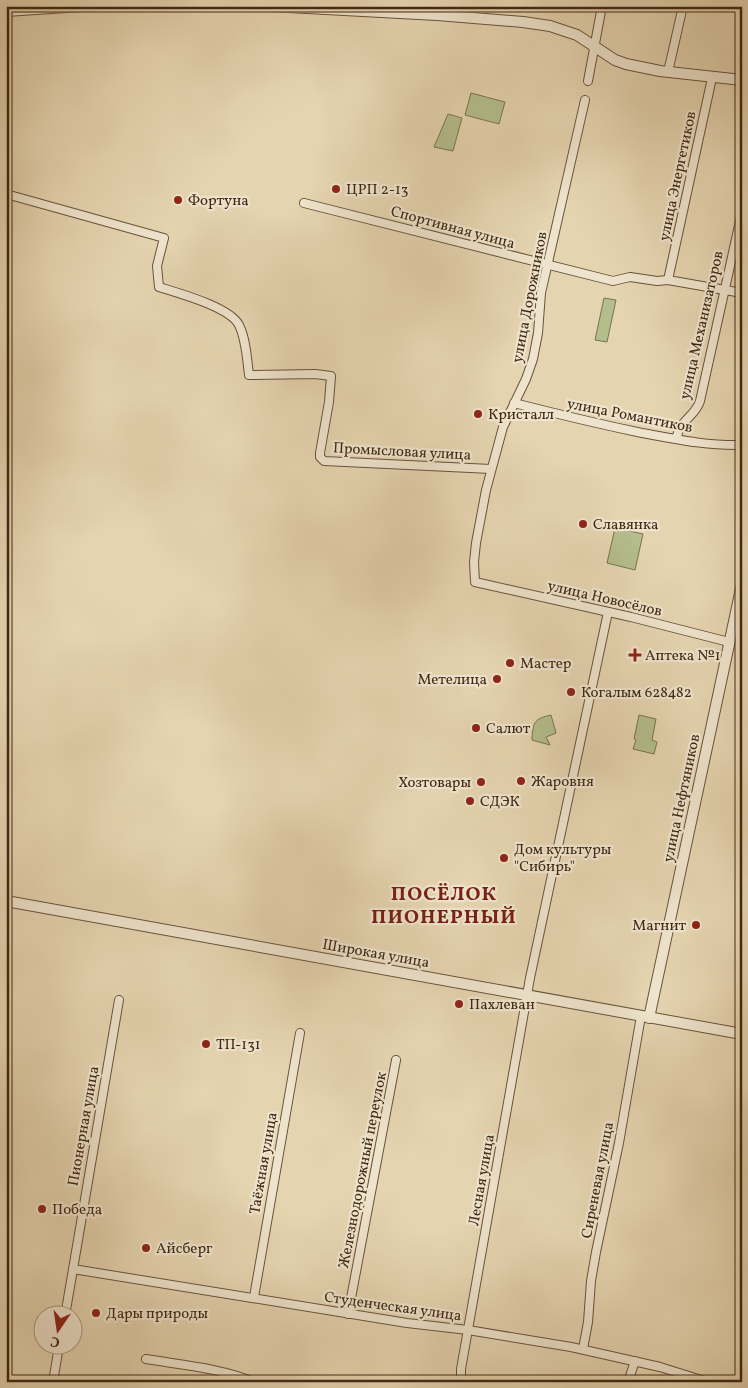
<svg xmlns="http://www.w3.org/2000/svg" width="748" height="1388" viewBox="0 0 748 1388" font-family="Vollkorn,serif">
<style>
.green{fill:#b4bd8c;stroke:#7a7250}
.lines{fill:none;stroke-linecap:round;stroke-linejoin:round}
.minor-casing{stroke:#69533a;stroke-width:10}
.tertiary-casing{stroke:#69533a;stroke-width:12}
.minor{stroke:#eee3cc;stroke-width:8}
.tertiary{stroke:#eee3cc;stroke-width:10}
.poi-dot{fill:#8f2418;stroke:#eee3cc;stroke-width:2}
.labels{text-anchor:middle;stroke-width:4.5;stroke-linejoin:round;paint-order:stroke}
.street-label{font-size:15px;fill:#402813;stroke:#eee3cc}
.poi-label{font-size:15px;fill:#402813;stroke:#eee3cc;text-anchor:start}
.district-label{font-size:20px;font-weight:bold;letter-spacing:1px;fill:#7a1f14;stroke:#eee3cc}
</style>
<rect width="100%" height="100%" fill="#e5d4b0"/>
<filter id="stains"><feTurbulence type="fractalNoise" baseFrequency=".004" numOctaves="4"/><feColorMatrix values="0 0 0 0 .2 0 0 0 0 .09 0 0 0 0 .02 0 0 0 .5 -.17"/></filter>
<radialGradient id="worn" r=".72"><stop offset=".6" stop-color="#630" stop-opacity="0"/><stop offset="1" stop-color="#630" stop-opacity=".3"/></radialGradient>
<!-- green -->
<g class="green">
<path d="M471,93L505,102L499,124L465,115Z"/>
<path d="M448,114L462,118L453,151L434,147Z"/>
<path d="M604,298L616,300L607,342L595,340Z"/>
<path d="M615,528L643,534L635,570L607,563Z"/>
<path d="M551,715L556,733L546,737L550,745L532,740C533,723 533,719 551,715Z"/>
<path d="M639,715L656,719L652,740L657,742L654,754L633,749L636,740L634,739Z"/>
</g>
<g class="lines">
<defs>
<g id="minor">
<path d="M668,72L683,6"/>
<path d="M588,81L602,6"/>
<path d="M585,100L541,293L538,333L533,359L526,379L503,427L486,490L476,543L474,562L475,582L631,617L729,642"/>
<path d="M6,194L164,238L157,266L159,287C178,293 230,307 239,325C246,339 247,359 249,375L315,374L331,376L329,402L320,453V457L324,461L491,469"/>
<path d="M304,203L601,278L613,281L630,277L657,281L668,280L742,293"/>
<path d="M668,280L712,78"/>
<path d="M514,403C557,414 599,424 642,433C675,439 708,446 742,445"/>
<path d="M676,439C681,418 695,417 700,401L742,212"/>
<path d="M73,1269L407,1323L468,1330L571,1347L660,1367L708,1382"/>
<path d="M254,1297L300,1033"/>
<path d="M348,1314L396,1060"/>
<path d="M65,1316L119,1000"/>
<path d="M583,1349L588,1322L591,1281L596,1252L619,1143L641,1016"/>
<path d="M146,1359C182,1365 220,1368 254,1382"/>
<path d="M53,1382L59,1346"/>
<path d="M461,1382V1369L530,978L608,612"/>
<path d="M628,1382L635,1361"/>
</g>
<g id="tertiary">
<path d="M270,6L437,15L523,22L550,26L577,35L615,60L626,64L660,71L742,80"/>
<path d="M6,11L82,6"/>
<path d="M6,901L742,1034"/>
<path d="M649,1018L742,584"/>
</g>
</defs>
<!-- minor casing -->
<use href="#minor" class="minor-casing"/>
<!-- tertiary casing -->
<use href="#tertiary" class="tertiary-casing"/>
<!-- minor -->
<use href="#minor" class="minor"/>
<!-- tertiary -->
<use href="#tertiary" class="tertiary"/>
</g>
<!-- markers -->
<g class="poi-dot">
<circle cx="336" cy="189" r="5"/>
<circle cx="178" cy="200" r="5"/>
<circle cx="478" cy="414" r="5"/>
<circle cx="583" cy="524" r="5"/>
<path d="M632.5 647.5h5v5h5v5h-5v5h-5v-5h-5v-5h5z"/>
<circle cx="510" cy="663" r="5"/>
<circle cx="497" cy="679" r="5"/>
<circle cx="571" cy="692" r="5"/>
<circle cx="476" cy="728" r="5"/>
<circle cx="521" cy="781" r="5"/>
<circle cx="481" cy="782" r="5"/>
<circle cx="470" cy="801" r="5"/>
<circle cx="504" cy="858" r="5"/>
<circle cx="696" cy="925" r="5"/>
<circle cx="459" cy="1004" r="5"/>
<circle cx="206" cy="1044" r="5"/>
<circle cx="42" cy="1209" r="5"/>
<circle cx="146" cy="1248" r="5"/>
<circle cx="96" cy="1313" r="5"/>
</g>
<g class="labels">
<!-- street labels -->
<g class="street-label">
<text transform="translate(677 176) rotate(-78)" y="5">улица Энергетиков</text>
<text transform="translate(453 227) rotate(15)" y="5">Спортивная улица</text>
<text transform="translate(529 297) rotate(-79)" y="5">улица Дорожников</text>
<text transform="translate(701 325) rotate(-77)" y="5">улица Механизаторов</text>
<text transform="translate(630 415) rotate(11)" y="5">улица Романтиков</text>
<text transform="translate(402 451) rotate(3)" y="5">Промысловая улица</text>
<text transform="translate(605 598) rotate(13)" y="5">улица Новосёлов</text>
<text transform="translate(681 798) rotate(-78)" y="5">улица Нефтяников</text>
<text transform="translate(376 953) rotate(10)" y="5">Широкая улица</text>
<text transform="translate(83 1126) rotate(-80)" y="5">Пионерная улица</text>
<text transform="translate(263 1163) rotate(-80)" y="5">Таёжная улица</text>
<text transform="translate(362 1170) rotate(-79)" y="5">Железнодорожный переулок</text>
<text transform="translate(481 1180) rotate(-80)" y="5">Лесная улица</text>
<text transform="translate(597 1180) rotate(-79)" y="5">Сиреневая улица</text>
<text transform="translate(393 1306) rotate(8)" y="5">Студенческая улица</text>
</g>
<!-- poi labels -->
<g class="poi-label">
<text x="346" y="194">ЦРП 2-13</text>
<text x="188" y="205">Фортуна</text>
<text x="488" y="419">Кристалл</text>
<text x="593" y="529">Славянка</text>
<text x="645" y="660">Аптека №1</text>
<text x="520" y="668">Мастер</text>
<text x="487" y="684" text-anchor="end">Метелица</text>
<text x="581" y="697">Когалым 628482</text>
<text x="486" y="733">Салют</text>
<text x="531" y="786">Жаровня</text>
<text x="471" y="787" text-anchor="end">Хозтовары</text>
<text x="480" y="806">СДЭК</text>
<text x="514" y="854">Дом культуры<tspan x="514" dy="17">"Сибирь"</tspan></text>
<text x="686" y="930" text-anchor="end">Магнит</text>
<text x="469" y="1009">Пахлеван</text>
<text x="216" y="1049">ТП-131</text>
<text x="52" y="1214">Победа</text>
<text x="156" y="1253">Айсберг</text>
<text x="106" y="1318">Дары природы</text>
</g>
<!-- district labels -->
<g class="district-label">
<text x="444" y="900">ПОСЁЛОК<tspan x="444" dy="23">ПИОНЕРНЫЙ</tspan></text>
</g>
</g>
<!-- margin -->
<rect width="748" height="1388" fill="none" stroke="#e5d4b0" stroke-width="25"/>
<rect x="8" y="8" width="733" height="1373" fill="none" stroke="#402813" stroke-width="2.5"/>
<rect x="12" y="12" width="723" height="1363" fill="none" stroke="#402813"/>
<!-- north arrow -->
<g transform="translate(58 1330) rotate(193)"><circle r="24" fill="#eee3cc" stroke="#a89882"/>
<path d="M0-4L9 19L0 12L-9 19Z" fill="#8f2418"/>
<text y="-8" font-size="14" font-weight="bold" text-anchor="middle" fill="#402813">С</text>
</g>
<rect width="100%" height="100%" filter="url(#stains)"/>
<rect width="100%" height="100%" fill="url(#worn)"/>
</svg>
